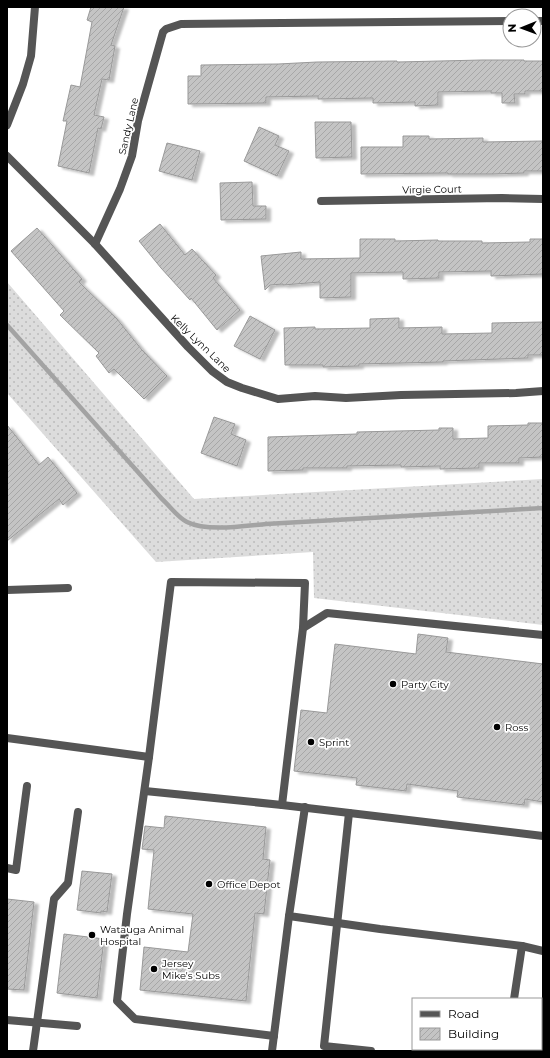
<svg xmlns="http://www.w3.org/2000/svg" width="550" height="1058" viewBox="0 0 550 1058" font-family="Montserrat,sans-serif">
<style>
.grass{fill:url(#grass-dots)}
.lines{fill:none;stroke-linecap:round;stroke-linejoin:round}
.stream{stroke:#a3a3a3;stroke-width:4.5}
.building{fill:url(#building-hatch);stroke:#999;filter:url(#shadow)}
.service{stroke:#555;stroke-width:8}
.minor{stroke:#555;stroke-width:8}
.tertiary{stroke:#555;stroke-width:8}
.poi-dot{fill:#000;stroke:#fff;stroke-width:1.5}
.labels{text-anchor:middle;stroke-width:3.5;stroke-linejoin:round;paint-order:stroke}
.street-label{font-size:10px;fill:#000;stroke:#fff}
.poi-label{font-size:10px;fill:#000;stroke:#fff;text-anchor:start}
</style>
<defs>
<pattern id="grass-dots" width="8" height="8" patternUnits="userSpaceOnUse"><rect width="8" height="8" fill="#dcdcdc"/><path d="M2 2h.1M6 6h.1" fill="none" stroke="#bbb" stroke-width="1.8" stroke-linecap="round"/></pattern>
<pattern id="building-hatch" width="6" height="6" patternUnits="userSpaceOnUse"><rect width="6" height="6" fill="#c4c4c4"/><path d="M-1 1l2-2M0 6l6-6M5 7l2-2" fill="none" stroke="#a7a7a7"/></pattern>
<filter id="shadow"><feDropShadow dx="4.5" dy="2.5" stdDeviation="1" flood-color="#0004"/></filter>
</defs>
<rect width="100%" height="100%" fill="#fff"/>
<!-- grass -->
<path class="grass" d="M7,282L194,499L543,479V625L314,598L313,552L156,562L7,393Z"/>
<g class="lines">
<!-- stream -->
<path class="stream" d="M7,325L162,499C170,506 177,517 187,522C207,532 244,526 266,524L543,508"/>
</g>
<!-- building -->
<g class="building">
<path d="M91,7H124L111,45L115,46L109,80L102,79L94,115L104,117L101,129L98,128L89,173L58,166L67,121H63L71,85L80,87L92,22L87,20Z"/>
<path d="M482,60H524V61H543V91H525V94H514L515,103H502V93H491V91L438,92V105L415,106V102L373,103V98L318,99V96L266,97V103L188,104V76H201V65L278,64L317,62L397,61V62Z"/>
<path d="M315,122H351L352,157L316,158Z"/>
<path d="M259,127L279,136L275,145L289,151L277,176L244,161Z"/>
<path d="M403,136H429V139L483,138V142L543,141V171H524V173L492,174H448V173L361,174V147H403Z"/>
<path d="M167,143L200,151L192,180L159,171Z"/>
<path d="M252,182L253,206H266V219L221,220L220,183Z"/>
<path d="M160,224L185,255L192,249L216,275L213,278L240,310L217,330L191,298L190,300L161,268L139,241Z"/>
<path d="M37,228L82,279L79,282L117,319L142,350L167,376L144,399L114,369L109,373L96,356L99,353L60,315L64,311L11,251Z"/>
<path d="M360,239H395V241L438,240V241H482V243L530,242V239H543V274L491,276V271L439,272V278L403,279V272L351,273V297L320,298V282L283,285V284L270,285L265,290L261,256L301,252V259L360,258Z"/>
<path d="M250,316L275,330L260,359L234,346Z"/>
<path d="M399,318V328L442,327V334L492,333V323L543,322V355H528V358L443,361V362L359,364V366L323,367V365H285L284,328L315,327V329L370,328V319Z"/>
<path d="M214,417L235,424L231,434L246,440L237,466L201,453Z"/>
<path d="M528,423H543V457L519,458V463H479V468L440,469V466L401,467V465L347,466V468H303V470L268,471V437L357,434V432L439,430V428H453V439L488,438V426L528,425Z"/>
<path d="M7,425L39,465L48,457L77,493L63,505L59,499L7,541Z"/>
<path d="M418,634L448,638L446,652L543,664V802L525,799L524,805L457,797L458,791L407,784L406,791L356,785L357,778L294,771L301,710L327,713L335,644L416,654Z"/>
<path d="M165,816L266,827L263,859L270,860L264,914L255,913L246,1001L140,990L144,947L188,952L193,914L148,909L154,850L142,849L145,826L164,828Z"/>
<path d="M82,871L112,874L107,912L101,911V913L77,910Z"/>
<path d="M7,899L34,902L24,990L7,989Z"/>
<path d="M64,934L104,939L97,998L57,993Z"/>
</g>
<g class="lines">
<!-- service -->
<g class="service">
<path d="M7,590L68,588"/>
<path d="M543,635L327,613L303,628L282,805L543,836"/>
<path d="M7,738L149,757"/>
<path d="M145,791L282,805"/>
<path d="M305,807L289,916L380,929L522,946L543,951"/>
<path d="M349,813L324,1046L371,1051"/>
<path d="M7,868L16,870L27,786"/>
<path d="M514,999L522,946"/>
<path d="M7,1020L77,1026"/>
<path d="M274,1036L135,1019L117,1001L127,914L149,757L171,582L305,583L303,628"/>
<path d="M33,1051L54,899L68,883L78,812"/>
<path d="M272,1051L289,916"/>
<path d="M507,1051V1049"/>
</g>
<!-- minor -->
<g class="minor">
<path d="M534,21H543"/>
<path d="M7,156L95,244L188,347L212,371L227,382L242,388L278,399L315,396L346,398L401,395L516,393L543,391"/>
<path d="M321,201L502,198L543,199"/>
<path d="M95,244L120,189L132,156L138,121L163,32L166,29L181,24L510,21"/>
</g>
<!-- tertiary -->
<path class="tertiary" d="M7,125L23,84L31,56L35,7"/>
</g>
<!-- markers -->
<g class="poi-dot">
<circle cx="393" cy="684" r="4"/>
<circle cx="497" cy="727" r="4"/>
<circle cx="311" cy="742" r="4"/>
<circle cx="209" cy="884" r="4"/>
<circle cx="92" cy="935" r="4"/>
<circle cx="154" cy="969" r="4"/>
</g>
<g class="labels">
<!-- street labels -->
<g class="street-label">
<text transform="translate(128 126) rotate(-77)" y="4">Sandy Lane</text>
<text transform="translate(432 189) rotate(-1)" y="4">Virgie Court</text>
<text transform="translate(201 343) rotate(44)" y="4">Kelly Lynn Lane</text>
</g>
<!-- poi labels -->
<g class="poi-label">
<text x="401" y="688">Party City</text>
<text x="505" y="731">Ross</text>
<text x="319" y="746">Sprint</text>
<text x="217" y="888">Office Depot</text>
<text x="100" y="933">Watauga Animal<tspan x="100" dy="12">Hospital</tspan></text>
<text x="162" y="967">Jersey<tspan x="162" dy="12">Mike's Subs</tspan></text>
</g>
</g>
<!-- border -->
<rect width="550" height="1058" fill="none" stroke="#000000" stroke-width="16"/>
<!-- legend -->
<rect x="412" y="998" width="130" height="52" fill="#ffffff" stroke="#999999"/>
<rect x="420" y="1011" width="20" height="6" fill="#555555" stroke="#999999"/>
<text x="448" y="1018" font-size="12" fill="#000000">Road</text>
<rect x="420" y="1028" width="20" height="12" fill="url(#building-hatch)" stroke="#999999"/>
<text x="448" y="1038" font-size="12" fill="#000000">Building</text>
<!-- north arrow -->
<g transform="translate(522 28) rotate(269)"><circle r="19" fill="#ffffff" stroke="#999999"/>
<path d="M0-3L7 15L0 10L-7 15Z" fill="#000000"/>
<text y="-6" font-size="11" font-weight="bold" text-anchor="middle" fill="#000000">N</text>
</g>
</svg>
